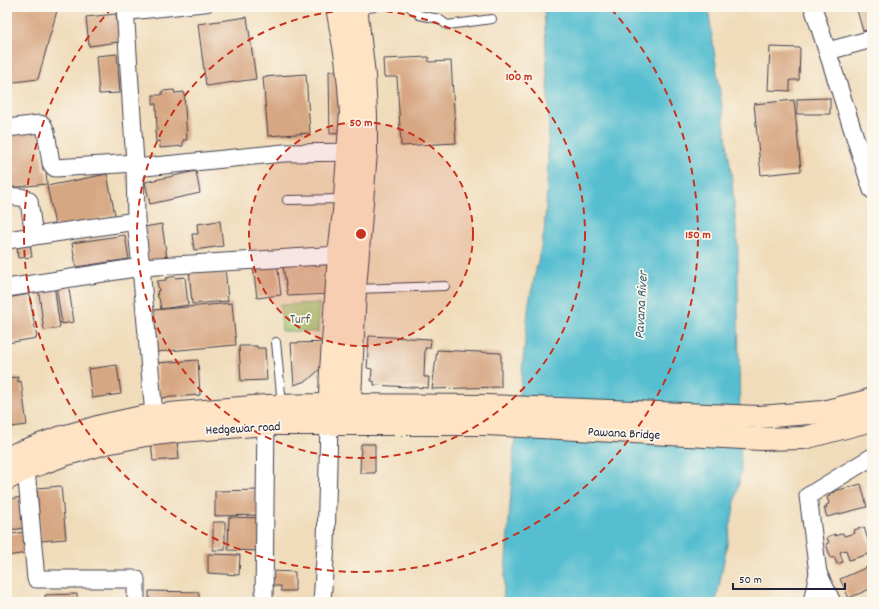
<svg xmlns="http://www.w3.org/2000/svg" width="879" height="609" viewBox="0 0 879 609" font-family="Dekko,sans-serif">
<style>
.green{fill:#a1c772;stroke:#627456}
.water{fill:#54bed0;stroke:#3b7086}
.building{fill:#d7a783}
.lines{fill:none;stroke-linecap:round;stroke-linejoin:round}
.lane-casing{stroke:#413e4e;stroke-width:10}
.street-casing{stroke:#413e4e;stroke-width:19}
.secondary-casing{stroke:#413e4e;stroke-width:24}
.lane{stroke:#fff;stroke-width:8}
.street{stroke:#fff;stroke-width:17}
.secondary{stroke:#fee4c5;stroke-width:22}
.ring{fill:none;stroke:#c8321e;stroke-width:2;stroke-dasharray:7 5}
.labels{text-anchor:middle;stroke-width:3.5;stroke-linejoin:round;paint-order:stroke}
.park-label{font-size:13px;fill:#4e5c4e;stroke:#fbf7ec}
.street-label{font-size:13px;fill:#22223b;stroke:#fbf7ec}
.water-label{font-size:14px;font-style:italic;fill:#34596f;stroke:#fbf7ec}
.centre{fill:#c8321e;stroke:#fbf7ec;stroke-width:2}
.ring-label{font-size:12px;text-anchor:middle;font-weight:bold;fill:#c8321e;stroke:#fbf7ec;stroke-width:3.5;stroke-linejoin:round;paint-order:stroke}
</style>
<rect width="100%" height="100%" fill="#fbf7ec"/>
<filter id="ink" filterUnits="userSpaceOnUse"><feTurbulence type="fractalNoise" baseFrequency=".025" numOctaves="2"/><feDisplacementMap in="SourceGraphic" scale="8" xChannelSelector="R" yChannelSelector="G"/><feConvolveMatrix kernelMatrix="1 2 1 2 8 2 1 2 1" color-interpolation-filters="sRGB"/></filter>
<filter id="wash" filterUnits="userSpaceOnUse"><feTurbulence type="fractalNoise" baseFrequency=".012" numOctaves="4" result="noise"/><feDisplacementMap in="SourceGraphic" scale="16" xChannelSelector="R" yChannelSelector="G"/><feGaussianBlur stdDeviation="0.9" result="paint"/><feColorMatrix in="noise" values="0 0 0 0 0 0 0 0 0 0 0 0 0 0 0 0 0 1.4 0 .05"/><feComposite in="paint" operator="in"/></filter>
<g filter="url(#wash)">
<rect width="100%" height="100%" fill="#f0dcba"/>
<!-- green -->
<path class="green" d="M319,303L318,332L282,331L280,305Z"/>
<!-- water -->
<path class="water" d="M544,7H708L731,172L738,248V308L741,471L716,602H503L514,449L529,302L544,234L547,189L549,115Z"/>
<g id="blocks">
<!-- building -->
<g class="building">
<path d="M7,7H58L38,79L7,83Z"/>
<path d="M856,7H872V28L863,31Z"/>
<path d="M116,14L119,42L89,46L86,17Z"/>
<path d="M247,17L256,79L206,86L198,24Z"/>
<path d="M770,47L800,48L799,80H790V91L768,90Z"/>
<path d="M117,54L120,93L99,94L96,56Z"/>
<path d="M429,57V62L451,61L456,143L401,146L397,77H384L383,59Z"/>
<path d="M329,71H343L344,133L330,134Z"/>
<path d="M306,74L310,133L268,136L263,77Z"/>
<path d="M174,90L175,93L184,92L187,140H183V146L160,148V141L156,142L155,130H157L156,104H153V95H162V91Z"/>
<path d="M830,98V114H797V99Z"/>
<path d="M794,100L801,171L761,175L754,104Z"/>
<path d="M43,132L41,149L43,171H46L47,184L7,188V135Z"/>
<path d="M196,171L200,193L150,204L145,182Z"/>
<path d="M107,174L115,215L60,227L55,225L47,186Z"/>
<path d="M220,221L223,246L194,250L192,234H198L197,224Z"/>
<path d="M162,224L167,259L149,262L144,227Z"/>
<path d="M125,235L129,259L76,267L72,243Z"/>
<path d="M30,244L32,257L18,258L17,246Z"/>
<path d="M332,258L330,294L288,296L282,261Z"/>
<path d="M277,262L281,295L257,298L253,265Z"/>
<path d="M225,265L228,301L192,304L189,269Z"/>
<path d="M175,276V278L185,277L188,305L161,309L159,298H158L157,291H159L157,281L166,280V278Z"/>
<path d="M68,283L74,322L62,324L56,285Z"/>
<path d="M54,284L60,328L44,330L38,286Z"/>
<path d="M29,294L37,338L7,343V298Z"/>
<path d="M232,303L236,345L157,352L153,310Z"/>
<path d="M369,336L431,339L430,348H425L424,377H429L428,388L374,385V381H371L372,369L367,368Z"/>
<path d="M329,342L322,367L308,380L294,385L291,343Z"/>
<path d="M239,346H257V348H265L267,380L241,381Z"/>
<path d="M437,350L501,353V387L432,389Z"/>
<path d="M198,360L200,395L159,398L157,363Z"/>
<path d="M117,365L121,394L92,398L88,369Z"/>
<path d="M18,377V382L21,381L27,425L11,427L10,421L7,422V378Z"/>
<path d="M177,440L179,459L153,461L151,442Z"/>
<path d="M361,444H375V473H360Z"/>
<path d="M861,484L867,507L827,517L824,508H827L826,505L829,504L827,497L830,496L829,493L836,492L835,491Z"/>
<path d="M61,486L66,539L41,541L37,488Z"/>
<path d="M259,490V515L215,516V491Z"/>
<path d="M24,497L28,528L7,530V499Z"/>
<path d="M229,517L261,518L260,551L228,550Z"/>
<rect x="213" y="522" width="12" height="28"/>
<path d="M864,527L872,553L849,560L846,550L840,552L843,562L837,564L834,557L831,558L826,544L829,543L827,537L835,534V536L843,533L844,536L855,533L854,530Z"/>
<path d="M24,532L27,553L7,556V535Z"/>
<path d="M208,554L240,555L239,575L208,573Z"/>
<path d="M872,565V588L849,598L840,579Z"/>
<path d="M269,571L295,572V591H281V586H269Z"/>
<path d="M149,591L199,592V602H149Z"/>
<path d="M77,594V602H45V595Z"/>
<rect x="90" y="598" width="17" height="4"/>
</g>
</g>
</g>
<g filter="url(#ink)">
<use href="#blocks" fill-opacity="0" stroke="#413e4e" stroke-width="1"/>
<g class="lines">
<defs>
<g id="lane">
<path d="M410,7L419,15L439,19L447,25L492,19"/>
<path d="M357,10L374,7"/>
<path d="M126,16L208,7"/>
<path d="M287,200L344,199"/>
<path d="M356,289L445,286"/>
<path d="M276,342L282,405"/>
</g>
<g id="street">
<path d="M125,7L135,163L136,221L141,267L155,427"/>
<path d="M813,7L872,190"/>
<path d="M828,51L872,39"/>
<path d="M7,128L40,124L43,125L46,132L51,163L53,166L55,168L135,163"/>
<path d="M135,168L284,153L360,152"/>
<path d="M7,197C15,197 22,195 29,201L34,236"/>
<path d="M7,240L136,221"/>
<path d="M7,288L141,267L339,255H351"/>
<path d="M26,469L36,579H136V602"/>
<path d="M818,573L832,602"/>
<path d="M264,602L266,412"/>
<path d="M322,602L326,545L329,424"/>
<path d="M812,602L818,573L808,496L872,457"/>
</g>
<g id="secondary">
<path d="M329,420L331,371L339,255L344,211L351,112L349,86L346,58L337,7"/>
<path d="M349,421L355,289L366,152V116L364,75L356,7"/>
<path d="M7,459L18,453L59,438L101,426L142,417L180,413L266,406L329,405L487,406L759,417L823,412L864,402L872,399"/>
<path d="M7,479L26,469L64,455L106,443L145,435L181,431L267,424H487L761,439L804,438L872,420"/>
</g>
</defs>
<!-- lane casing -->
<use href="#lane" class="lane-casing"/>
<!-- street casing -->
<use href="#street" class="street-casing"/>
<!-- secondary casing -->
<use href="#secondary" class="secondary-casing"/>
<!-- lane -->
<use href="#lane" class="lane"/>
<!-- street -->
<use href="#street" class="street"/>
<!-- secondary -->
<use href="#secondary" class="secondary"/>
</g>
</g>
<!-- distance rings -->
<circle cx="361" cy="234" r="112" fill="#c8321e" fill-opacity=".12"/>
<g class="ring">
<circle cx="361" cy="234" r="112"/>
<circle cx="361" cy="234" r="224"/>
<path d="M611 9A337 337 0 1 1 111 9"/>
</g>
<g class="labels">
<!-- park labels -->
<g class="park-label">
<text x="300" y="323">Turf</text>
</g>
<!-- street labels -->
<g class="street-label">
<text transform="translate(243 427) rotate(-3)" y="5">Hedgewar road</text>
<text transform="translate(624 432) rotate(3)" y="5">Pawana Bridge</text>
</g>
<!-- water labels -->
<g class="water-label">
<text transform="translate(640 305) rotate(-87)" y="5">Pavana River</text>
</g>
</g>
<circle cx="361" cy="234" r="6" class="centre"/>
<g class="ring-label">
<text x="519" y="80">100 m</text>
<text x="361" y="126">50 m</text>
<text x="698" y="238">150 m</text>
</g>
<!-- margin -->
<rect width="879" height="609" fill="none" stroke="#fbf7ec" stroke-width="24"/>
<!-- scale -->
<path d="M733 583v6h112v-6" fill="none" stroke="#22223b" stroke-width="2"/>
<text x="739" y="583" font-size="12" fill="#22223b" stroke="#fbf7ec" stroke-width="3" paint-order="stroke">50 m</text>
</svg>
